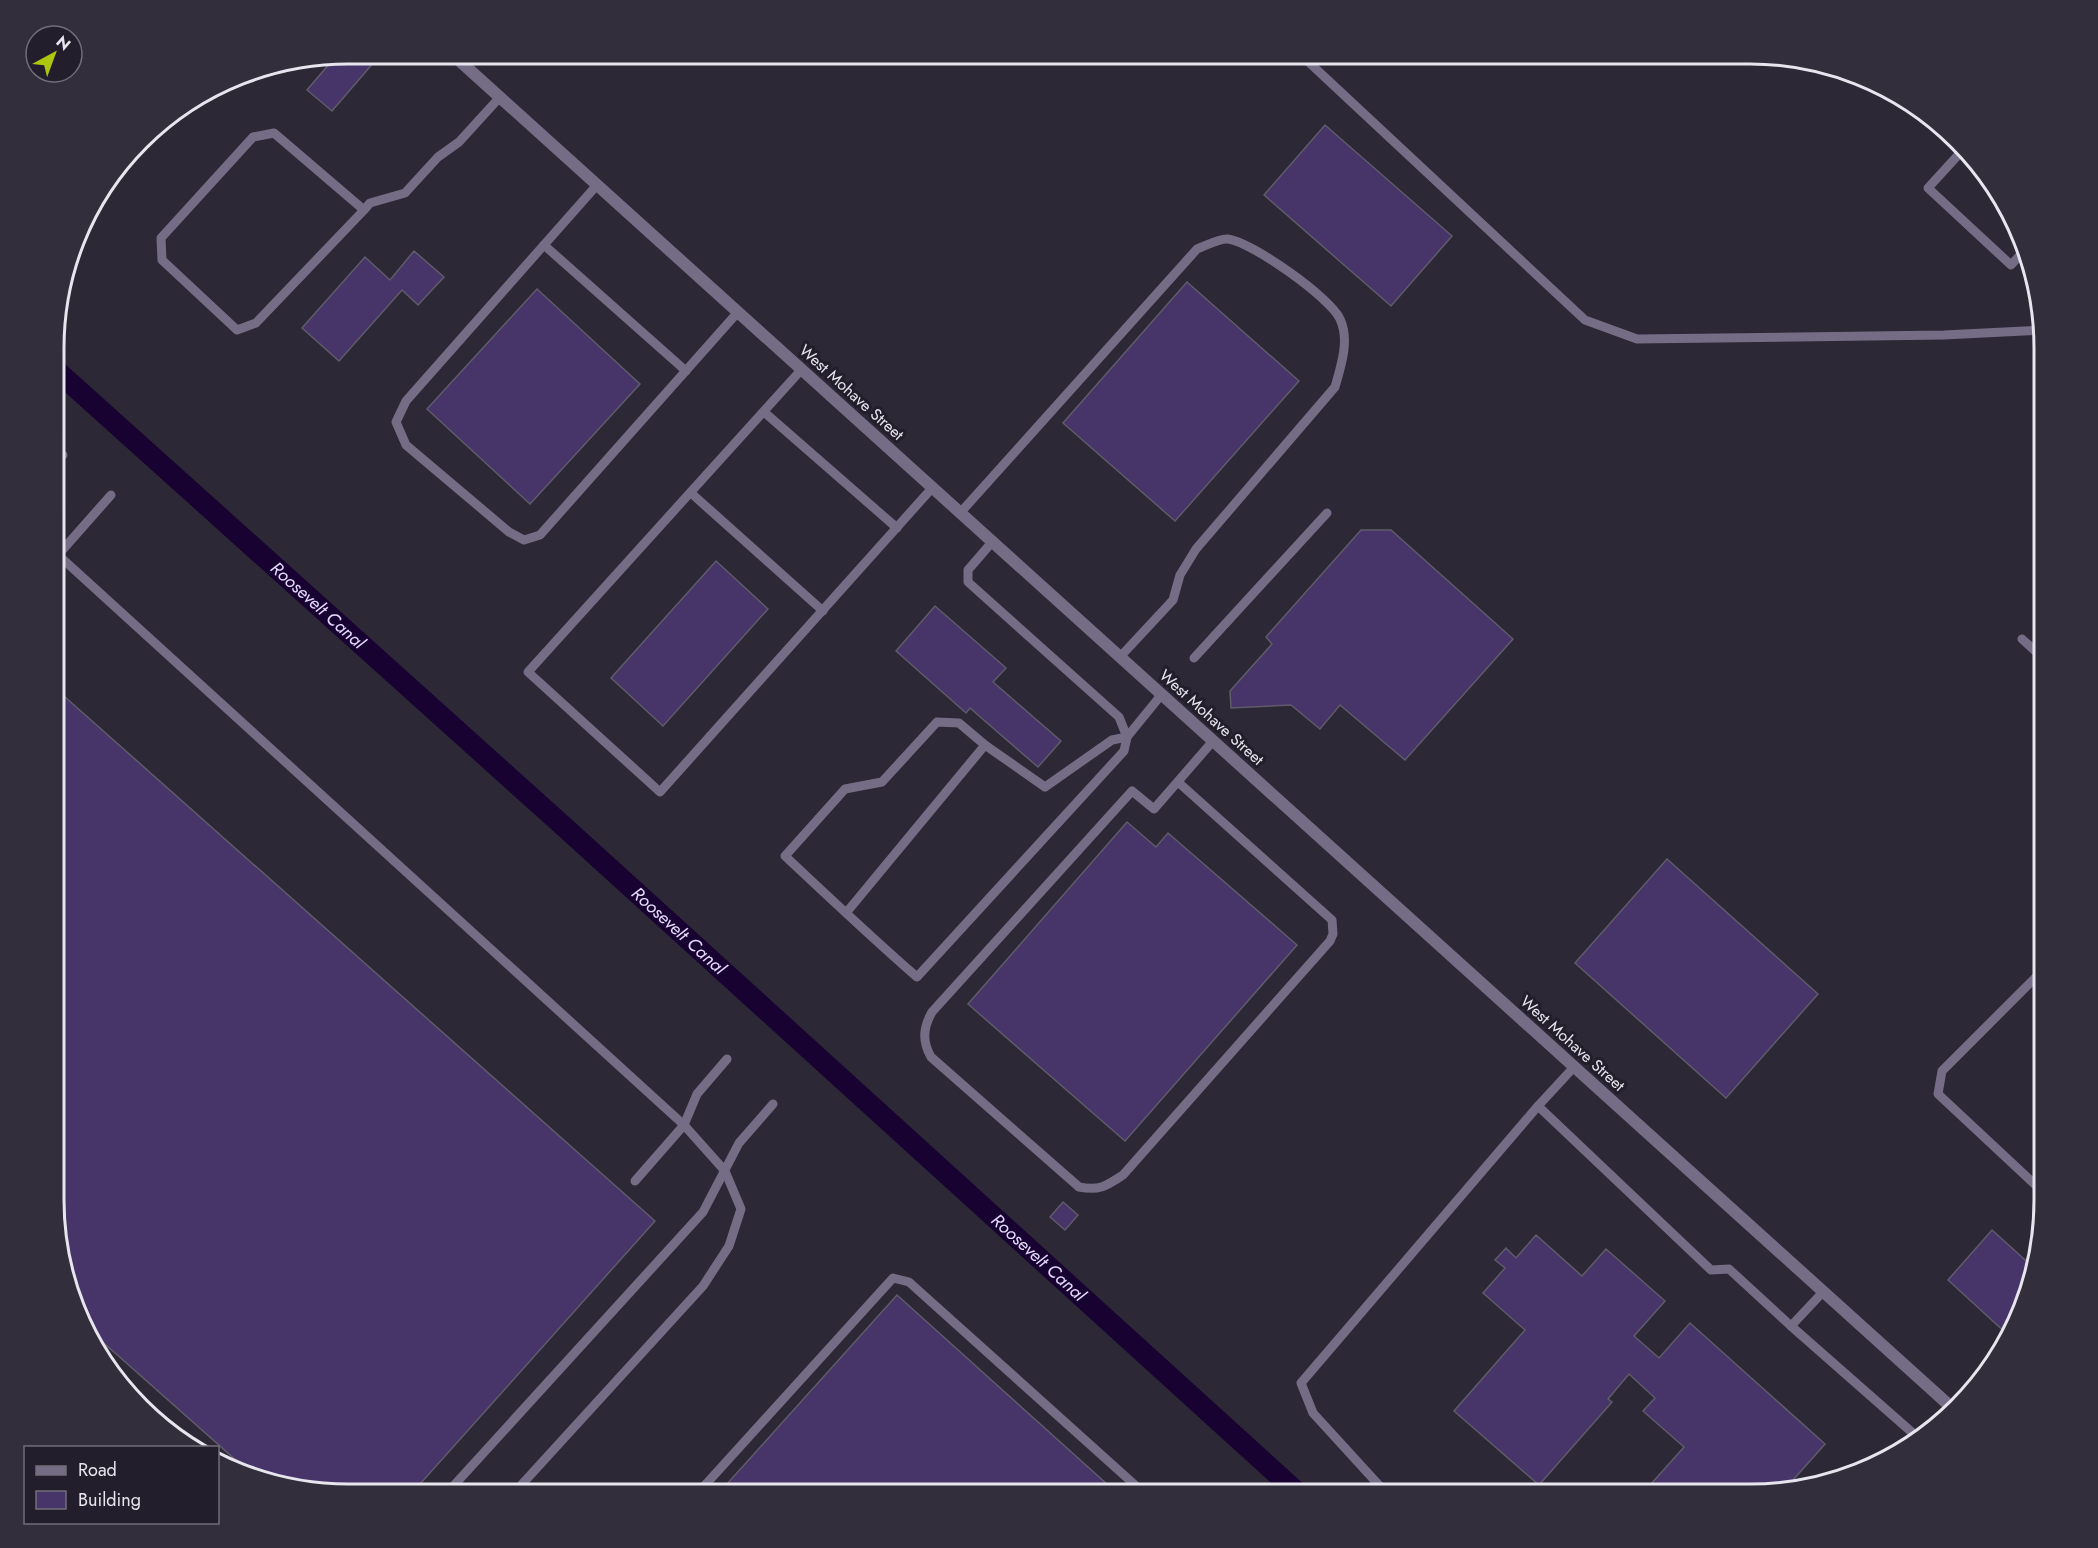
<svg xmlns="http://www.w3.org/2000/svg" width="2098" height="1548" viewBox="0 0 2098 1548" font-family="Jost,sans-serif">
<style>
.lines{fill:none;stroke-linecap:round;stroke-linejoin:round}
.canal{stroke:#180232;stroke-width:21}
.building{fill:#473569;stroke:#5f5b6a;stroke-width:1.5}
.lane{stroke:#756d86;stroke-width:9}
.street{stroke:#756d86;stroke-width:12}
.labels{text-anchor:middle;stroke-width:6;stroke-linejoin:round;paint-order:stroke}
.street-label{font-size:16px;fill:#e7e5ee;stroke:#221e2b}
.water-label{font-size:18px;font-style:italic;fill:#e5dbfd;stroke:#221e2b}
.rim{fill:none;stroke:#e7e5ee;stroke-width:3}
</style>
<rect width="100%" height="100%" fill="#2c2835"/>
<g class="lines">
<!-- canal -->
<path class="canal" id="s1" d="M56,370L560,823L1299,1494"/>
</g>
<!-- building -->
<g class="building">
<path d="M348,54H364L374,62L332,111L307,90L336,56Z"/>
<path d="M1325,125L1452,236L1391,306L1264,195Z"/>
<path d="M414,251L444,277L418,305L402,290L339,361L302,328L365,257L390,280Z"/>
<path d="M1187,282L1299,381L1175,521L1063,423Z"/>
<path d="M537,289L640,384L530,504L427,409Z"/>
<path d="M1361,530H1391L1513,639L1405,760L1340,705L1320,729L1291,705L1231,708L1230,691L1272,644L1266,637Z"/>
<path d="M716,561L768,609L663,726L611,678Z"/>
<path d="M935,606L1006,668L993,682L1061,741L1038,767L970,708L966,713L896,651Z"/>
<path d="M56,689L655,1221L412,1493H329L257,1479L87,1328L56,1238Z"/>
<path d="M1127,822L1156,847L1168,833L1297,945L1125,1141L968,1004Z"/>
<path d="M1667,859L1818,994L1726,1098L1575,963Z"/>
<path d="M1063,1202L1078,1215L1065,1230L1050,1217Z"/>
<path d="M1992,1230L2034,1268L2028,1295L2007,1334L1948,1280Z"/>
<path d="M1536,1235L1582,1276L1606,1249L1665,1301L1634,1336L1659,1358L1690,1323L1825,1444L1785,1489L1755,1493L1744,1484L1735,1494H1642L1684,1447L1643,1411L1655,1398L1629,1374L1608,1399L1612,1402L1539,1485L1454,1411L1525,1330L1483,1293L1505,1268L1495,1260L1506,1248L1516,1258Z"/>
<path d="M897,1295L1118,1494H718Z"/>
</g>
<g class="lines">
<!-- lane -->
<g class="lane">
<path d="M1300,54L1585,320L1637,339L1944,335L2043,330"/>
<path d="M1960,153L1928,188L2011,265L2023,252"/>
<path d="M597,185L406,401L396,422L406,445L509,532L524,540L540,535L738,312"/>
<path d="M364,210L274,133L253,137L161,238L162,260L237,330L256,323L364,210L370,203L405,193L438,157L459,142L500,97"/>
<path d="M544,245L686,371"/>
<path d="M802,369L528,672L660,792L933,487"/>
<path d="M764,412L897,528"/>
<path d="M56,463L63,455"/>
<path d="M691,493L823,611"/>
<path d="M961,512L1197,249C1206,246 1219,238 1228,239C1252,242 1331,298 1340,319C1350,340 1341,366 1335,387L1196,549L1180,575L1173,600L1120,657"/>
<path d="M56,553L684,1125L725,1171L741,1209L729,1246L703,1286L514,1493"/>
<path d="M58,555L111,495"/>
<path d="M2022,639L2043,658"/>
<path d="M1194,658L1327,513"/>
<path d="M985,745L1045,787L1112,740L1127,737L1162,694"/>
<path d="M1178,782L1332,920L1333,934L1330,941L1123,1175C1106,1186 1100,1191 1079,1187L931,1057C922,1041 923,1028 932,1012L1132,791L1154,809L1213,741"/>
<path d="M846,913L985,745L959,723L937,722L882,782L845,789L785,856C829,897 872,938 917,977L1124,751L1127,737L1119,717L968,582V570L993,541"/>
<path d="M2043,970L1942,1071L1938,1094L2043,1192"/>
<path d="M1574,1067L1538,1106L1711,1270L1729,1269L1791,1326L1823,1292"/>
<path d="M635,1181L684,1125L697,1094L727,1059"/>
<path d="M1791,1326L1915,1435"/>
<path d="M447,1493L703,1212L739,1143L773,1104"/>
<path d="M697,1494L893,1278L909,1282L1145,1494"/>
<path d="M1387,1494L1313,1413L1301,1383L1538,1106"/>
</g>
<!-- street -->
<path class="street" d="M452,54L1950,1406"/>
</g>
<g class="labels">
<!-- street labels -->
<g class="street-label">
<text transform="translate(852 392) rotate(42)" y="6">West Mohave Street</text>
<text transform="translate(1212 717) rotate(42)" y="6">West Mohave Street</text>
<text transform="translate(1573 1043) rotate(42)" y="6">West Mohave Street</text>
</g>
<!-- water labels -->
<g class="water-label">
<text dy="6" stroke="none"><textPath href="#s1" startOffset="352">Roosevelt Canal</textPath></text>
<text dy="6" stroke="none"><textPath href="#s1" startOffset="838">Roosevelt Canal</textPath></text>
<text dy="6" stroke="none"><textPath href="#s1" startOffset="1324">Roosevelt Canal</textPath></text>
</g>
</g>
<!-- crop -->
<path d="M0 0H2098V1548H0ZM348 64H1750A284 284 0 0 1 2034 348V1200A284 284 0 0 1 1750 1484H348A284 284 0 0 1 64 1200V348A284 284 0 0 1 348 64Z" fill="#322e3b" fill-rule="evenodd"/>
<path class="rim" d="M348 64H1750A284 284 0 0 1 2034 348V1200A284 284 0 0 1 1750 1484H348A284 284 0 0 1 64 1200V348A284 284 0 0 1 348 64Z"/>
<!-- legend -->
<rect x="24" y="1446" width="195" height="78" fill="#221e2b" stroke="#716e79" stroke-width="1.5"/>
<rect x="36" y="1466" width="30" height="9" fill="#756d86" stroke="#716e79" stroke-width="1.5"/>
<text x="78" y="1476" font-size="18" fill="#e7e5ee">Road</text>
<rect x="36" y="1491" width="30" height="18" fill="#473569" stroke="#716e79" stroke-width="1.5"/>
<text x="78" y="1506" font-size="18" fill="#e7e5ee">Building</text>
<!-- north arrow -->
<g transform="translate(54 54) rotate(41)"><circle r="28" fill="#221e2b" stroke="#716e79" stroke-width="1.5"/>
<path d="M0-4.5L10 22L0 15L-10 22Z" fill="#adc60f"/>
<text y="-9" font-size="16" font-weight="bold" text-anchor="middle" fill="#e7e5ee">N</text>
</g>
</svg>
